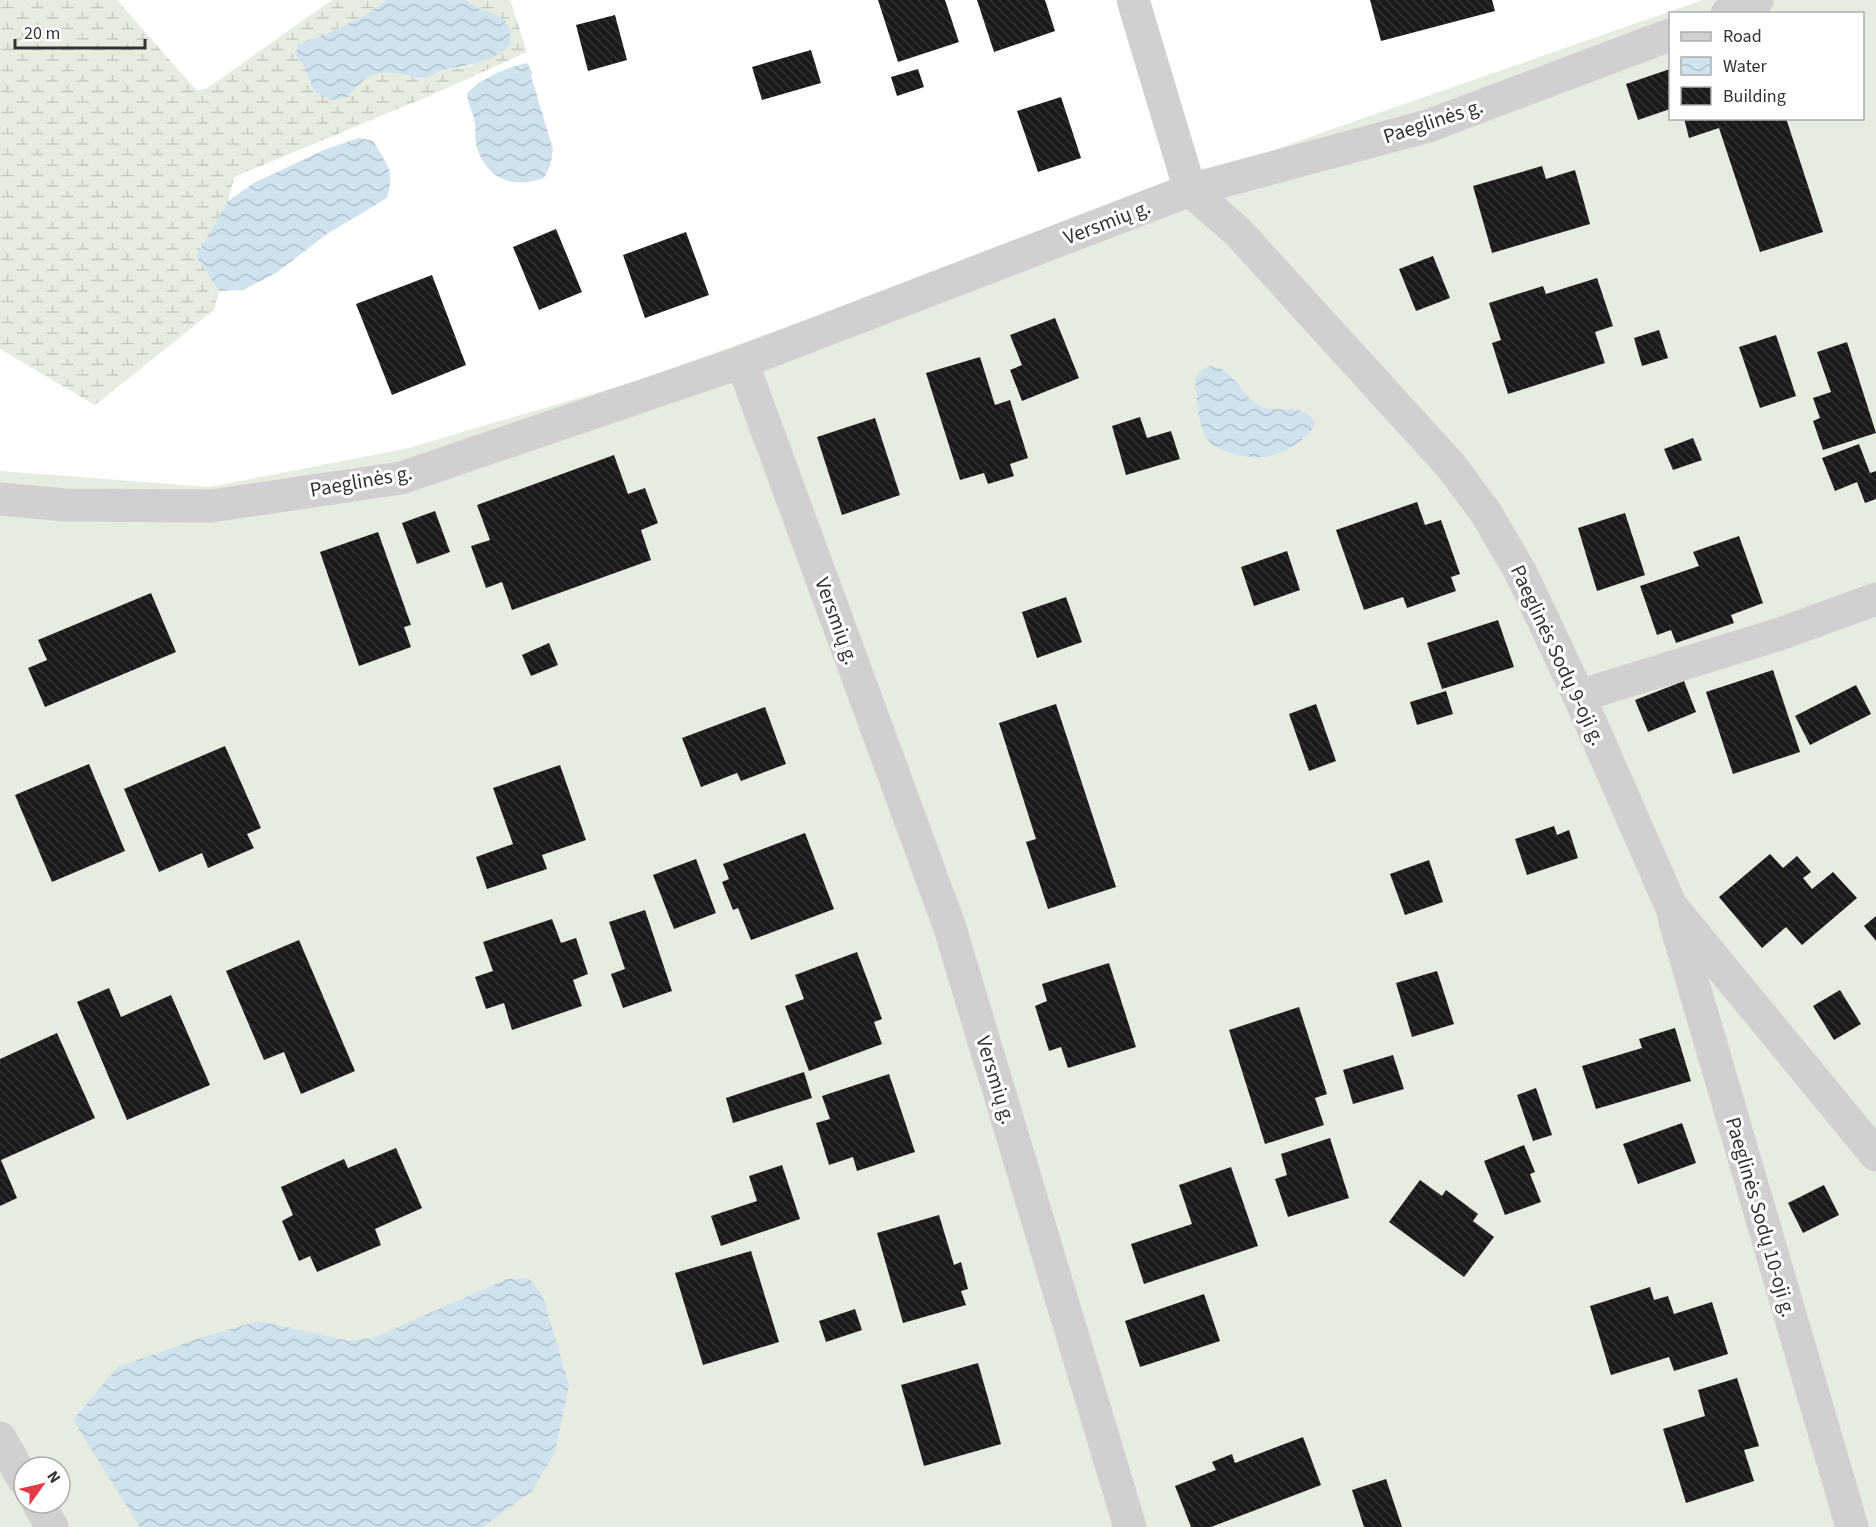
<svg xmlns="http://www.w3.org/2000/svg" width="1876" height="1527" viewBox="0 0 1876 1527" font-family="'Source Sans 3',sans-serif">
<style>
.wetland{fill:url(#wetland-marsh)}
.garden{fill:#e6ecdf;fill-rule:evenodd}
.water{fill:url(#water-waves)}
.building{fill:url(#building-back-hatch)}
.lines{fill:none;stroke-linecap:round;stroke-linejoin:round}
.street{stroke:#d0d0d0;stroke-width:33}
.labels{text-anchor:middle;stroke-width:6;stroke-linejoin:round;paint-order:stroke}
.street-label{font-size:21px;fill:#333;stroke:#fff}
</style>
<defs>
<pattern id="wetland-marsh" width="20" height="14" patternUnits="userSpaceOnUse" patternTransform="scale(1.5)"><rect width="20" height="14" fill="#e6ecdf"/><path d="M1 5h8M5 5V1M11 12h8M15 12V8" fill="none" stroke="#c6cbc0"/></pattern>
<pattern id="water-waves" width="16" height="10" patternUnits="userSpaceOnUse" patternTransform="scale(1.5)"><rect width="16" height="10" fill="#cfe2ee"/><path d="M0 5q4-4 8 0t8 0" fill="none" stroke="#b2c2cd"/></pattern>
<pattern id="building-back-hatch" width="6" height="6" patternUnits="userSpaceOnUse" patternTransform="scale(1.5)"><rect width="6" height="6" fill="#1a1a1a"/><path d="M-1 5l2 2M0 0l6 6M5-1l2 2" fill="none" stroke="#333"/></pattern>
</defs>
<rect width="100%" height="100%" fill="#fff"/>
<!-- wetland -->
<path class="wetland" d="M0,0H117L196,90L206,89L332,0H387C360,20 329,34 297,44L296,56L303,65L315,92L348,97L358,84L374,73H393L421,79L443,71L473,65L495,14L478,8L465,0H510L527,52L429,96L234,177L228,201L196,256L219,291L214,310L95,405L0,349Z"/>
<!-- garden -->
<path class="garden" d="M1703,0H1876V1527H0V471L209,487L405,449L643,379L1321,133ZM1670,14H1862V118H1670ZM24,1467H60V1503H24Z"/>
<!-- water -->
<g class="water">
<path d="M387,0H465L478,8L495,14L504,20L510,29V46C487,64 472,64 445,70C437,72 430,77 423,78C417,79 410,76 404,75C376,69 365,75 348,97L331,100L315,92L303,65L296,56L297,44C329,34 360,20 387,0Z"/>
<path d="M527,63L532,72L531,76L553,149L550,166L544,178C513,189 488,180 477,148C474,140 476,132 475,124C474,113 468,107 467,93C485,77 504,68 527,63Z"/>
<path d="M359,138L373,141C388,166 395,170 387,198L327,234L276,273L243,290L219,291L196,256L228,201L254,183L326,149Z"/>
<path d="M1210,366C1234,368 1239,395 1260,406C1278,415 1303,400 1315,423C1311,439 1279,456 1263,457C1250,459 1218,452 1210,442C1197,429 1197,396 1195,379L1201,370Z"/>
<path d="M529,1278L543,1297L569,1385L555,1452L532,1491L483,1527H140L73,1420L118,1367L203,1337L259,1321L349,1341L373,1338L507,1279Z"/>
</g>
<!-- building -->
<g class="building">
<path d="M878,0H945L959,42L898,62Z"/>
<path d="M977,0H1045L1055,31L994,52Z"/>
<path d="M1370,0H1492L1495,11L1381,41Z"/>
<path d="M615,15L627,60L588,71L576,25Z"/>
<path d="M811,50L821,83L762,100L752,67Z"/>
<path d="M918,69L924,87L897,96L891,77Z"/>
<path d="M1670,69V109L1638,120L1626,84Z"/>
<path d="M1061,97L1081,158L1038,172L1017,111Z"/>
<path d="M1684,118H1786L1823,232L1760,252L1719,128L1689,138Z"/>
<path d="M1542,166L1546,179L1575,170L1590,224L1492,253L1473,186Z"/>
<path d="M556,229L582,292L539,310L513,247Z"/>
<path d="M686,232L709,295L645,318L623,255Z"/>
<path d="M1433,256L1450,298L1416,311L1399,269Z"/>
<path d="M432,275L466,365L392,395L356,304Z"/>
<path d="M1597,278L1613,326L1595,332L1605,363L1508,394L1492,343L1501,340L1489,303L1543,286L1546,294Z"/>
<path d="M1055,318L1079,378L1022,401L1010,370L1022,365L1010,335Z"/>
<path d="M1659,330L1668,358L1642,366L1634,338Z"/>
<path d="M1776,335L1796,396L1760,408L1739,347Z"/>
<path d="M1847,342L1876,433L1823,450L1813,421L1820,418L1813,398L1831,392L1817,352Z"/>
<path d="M980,357L995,405L1010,400L1028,458L1010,464L1014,476L988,484L984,473L960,480L926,373Z"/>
<path d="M1140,417L1147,438L1171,431L1180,459L1126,475L1112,426Z"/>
<path d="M875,418L900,495L842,515L817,437Z"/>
<path d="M1693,438L1702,460L1673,470L1664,449Z"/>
<path d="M1859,444L1870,473L1876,471V499L1865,503L1857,482L1835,491L1822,458Z"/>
<path d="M614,455L628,494L645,488L658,523L641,530L651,560L512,610L502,582L486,588L471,546L490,540L477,505Z"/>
<path d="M1417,502L1425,525L1441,520L1460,574L1451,577L1456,591L1407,608L1403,597L1364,610L1336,530Z"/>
<path d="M435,511L450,552L417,564L402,523Z"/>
<path d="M1625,513L1645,575L1597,591L1578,528Z"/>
<path d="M378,532L411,625L404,627L411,647L359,666L320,552Z"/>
<path d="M1739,536L1763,603L1731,615L1734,623L1676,643L1671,630L1657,635L1640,586L1699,566L1693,552Z"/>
<path d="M1287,551L1300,590L1254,606L1241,567Z"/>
<path d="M151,593L176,652L45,707L28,668L47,660L38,640Z"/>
<path d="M1066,597L1082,642L1037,658L1022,612Z"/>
<path d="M1498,620L1514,667L1442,689L1427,643Z"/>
<path d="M549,643L558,665L531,676L522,655Z"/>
<path d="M1773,670L1800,752L1733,774L1706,692Z"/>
<path d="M1684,681L1696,712L1648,732L1635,700Z"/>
<path d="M1856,685L1871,714L1810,745L1795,716Z"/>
<path d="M1446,691L1453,714L1417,725L1410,702Z"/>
<path d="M1056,704L1116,887L1048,909L1026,842L1036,839L999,723Z"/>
<path d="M1316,704L1336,761L1309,771L1289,714Z"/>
<path d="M765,707L786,764L741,781L737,773L701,787L682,738Z"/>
<path d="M225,746L261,828L247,834L254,848L208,868L202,853L159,872L124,789Z"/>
<path d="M89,764L125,851L52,882L15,795Z"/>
<path d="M560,765L586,840L542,855L547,869L487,889L476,857L513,844L493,788Z"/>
<path d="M1554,826L1557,835L1569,830L1578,858L1527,875L1515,839Z"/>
<path d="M805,833L834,909L751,940L738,908L733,910L722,882L729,879L723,864Z"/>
<path d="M1770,854L1783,868L1797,856L1811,872L1803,878L1812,889L1833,872L1857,898L1802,945L1786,927L1762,948L1719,897Z"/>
<path d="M696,859L716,913L674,929L653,875Z"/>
<path d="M1429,860L1443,902L1405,915L1390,874Z"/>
<path d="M645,910L672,991L623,1008L611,974L625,969L609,922Z"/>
<path d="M1876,916V941L1864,926Z"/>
<path d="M552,919L561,943L576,938L588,974L573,980L582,1006L512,1030L504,1003L486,1009L475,977L493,971L483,942Z"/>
<path d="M299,940L355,1071L301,1094L284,1052L264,1060L226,971Z"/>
<path d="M857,952L882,1019L874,1022L882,1044L809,1071L785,1006L804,999L795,975Z"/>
<path d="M1109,963L1136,1047L1068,1068L1061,1047L1049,1051L1035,1006L1047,1001L1042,984Z"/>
<path d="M1437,971L1454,1024L1412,1037L1396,983Z"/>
<path d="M109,988L121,1017L171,995L210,1085L127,1120L77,1002Z"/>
<path d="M1840,990L1861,1024L1834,1040L1813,1006Z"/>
<path d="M1299,1007L1327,1094L1315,1098L1324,1125L1265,1144L1229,1030Z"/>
<path d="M1675,1028L1691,1081L1596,1109L1582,1066L1642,1048L1639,1039Z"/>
<path d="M57,1033L95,1118L1,1160L17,1198L0,1206V1059Z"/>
<path d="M1393,1055L1404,1089L1353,1104L1343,1070Z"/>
<path d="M804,1072L812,1098L733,1123L726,1098Z"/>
<path d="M889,1074L915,1152L857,1171L853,1157L829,1165L816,1123L830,1119L822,1096Z"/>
<path d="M1536,1088L1552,1135L1533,1141L1517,1095Z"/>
<path d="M1682,1123L1696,1163L1638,1184L1623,1144Z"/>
<path d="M1330,1138L1349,1198L1288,1217L1275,1179L1287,1175L1281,1154Z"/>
<path d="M1524,1145L1535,1172L1530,1174L1541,1202L1505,1215L1484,1161Z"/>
<path d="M396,1148L422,1208L375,1229L381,1245L317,1272L310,1256L299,1261L282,1221L293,1215L281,1187L344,1159L348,1168Z"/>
<path d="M782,1165L800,1219L721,1246L711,1216L757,1201L749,1176Z"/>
<path d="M1231,1167L1258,1246L1144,1284L1131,1244L1192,1224L1179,1185Z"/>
<path d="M1420,1180L1442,1196L1446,1190L1478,1214L1473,1221L1494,1237L1464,1277L1389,1222Z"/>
<path d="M1824,1185L1839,1215L1803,1233L1788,1203Z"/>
<path d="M939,1215L954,1265L961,1262L968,1289L961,1291L966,1305L903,1323L877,1233Z"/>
<path d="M751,1251L779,1342L703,1365L675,1273Z"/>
<path d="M1650,1287L1654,1300L1668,1296L1674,1314L1712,1302L1728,1354L1674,1371L1669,1357L1611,1375L1590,1306Z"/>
<path d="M1204,1294L1220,1341L1140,1367L1125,1321Z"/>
<path d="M855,1309L862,1330L826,1342L819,1321Z"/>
<path d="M978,1363L1001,1444L924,1466L901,1385Z"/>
<path d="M1737,1378L1759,1446L1744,1450L1754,1481L1686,1503L1663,1429L1705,1416L1698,1390Z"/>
<path d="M1303,1437L1321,1485L1211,1527H1191L1175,1486L1216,1470L1212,1462L1232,1454L1235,1463Z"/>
<path d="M1386,1479L1402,1527H1364L1352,1490Z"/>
</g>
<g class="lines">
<!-- street -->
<g class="street">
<path d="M1727,14L1748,6L1757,0"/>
<path d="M1190,190L1238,232L1451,466L1486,513L1521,573L1579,696L1671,906L1876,1155"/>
<path d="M1190,190L1428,126L1670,35"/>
<path d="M0,499L65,505L211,506L401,478L742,362"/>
<path d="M1579,696L1780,634L1876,599"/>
<path d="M1674,918L1852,1527"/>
<path d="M0,1438L24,1480"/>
<path d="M38,1503L52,1527"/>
<path d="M1130,1527L949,925L742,362L1190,190L1133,0"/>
</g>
</g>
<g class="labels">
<!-- street labels -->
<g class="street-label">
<text transform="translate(1433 121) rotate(-18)" y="7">Paeglinės g.</text>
<text transform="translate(1107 222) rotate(-21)" y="7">Versmių g.</text>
<text transform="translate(361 481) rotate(-10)" y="7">Paeglinės g.</text>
<text transform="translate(837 621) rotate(70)" y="7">Versmių g.</text>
<text transform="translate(1558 655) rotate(65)" y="7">Paeglinės Sodų 9-oji g.</text>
<text transform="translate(996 1080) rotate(73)" y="7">Versmių g.</text>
<text transform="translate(1761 1217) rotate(74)" y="7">Paeglinės Sodų 10-oji g.</text>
</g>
</g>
<!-- legend -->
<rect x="1669" y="12" width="195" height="108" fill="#ffffff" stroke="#adadad" stroke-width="1.5"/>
<rect x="1681" y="32" width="30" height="9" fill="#d0d0d0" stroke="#adadad" stroke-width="1.5"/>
<text x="1723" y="42" font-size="18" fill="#333333">Road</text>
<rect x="1681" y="57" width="30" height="18" fill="url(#water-waves)" stroke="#adadad" stroke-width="1.5"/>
<text x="1723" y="72" font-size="18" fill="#333333">Water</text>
<rect x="1681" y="87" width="30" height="18" fill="url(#building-back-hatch)" stroke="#adadad" stroke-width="1.5"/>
<text x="1723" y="102" font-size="18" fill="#333333">Building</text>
<!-- north arrow -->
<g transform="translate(42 1485) rotate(56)"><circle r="28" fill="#ffffff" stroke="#adadad" stroke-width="1.5"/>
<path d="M0-4.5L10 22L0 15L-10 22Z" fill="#e63946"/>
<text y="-9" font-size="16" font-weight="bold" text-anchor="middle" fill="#333333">N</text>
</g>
<!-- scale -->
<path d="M15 39v9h130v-9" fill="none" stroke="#333333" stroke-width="3"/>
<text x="24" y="39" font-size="18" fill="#333333" stroke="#ffffff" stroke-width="4.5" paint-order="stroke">20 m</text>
</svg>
